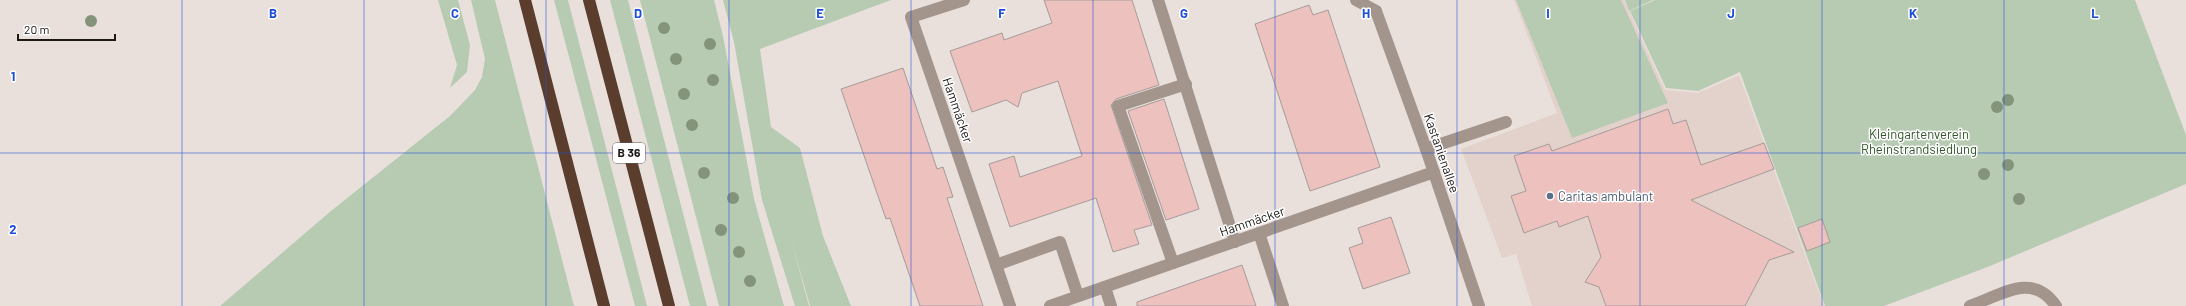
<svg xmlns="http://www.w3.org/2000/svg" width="2186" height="306" viewBox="0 0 2186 306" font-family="Barlow,sans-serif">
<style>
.built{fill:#e3d2cb}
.green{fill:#b7cbb3}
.building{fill:#edc2be;stroke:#a59b9a}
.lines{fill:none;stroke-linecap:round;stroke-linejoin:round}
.minor{stroke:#a3948c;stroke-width:12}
.highway{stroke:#5b3d2d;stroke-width:12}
.tree{fill:#84947b}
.grid{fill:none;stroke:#1d4ed8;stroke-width:1;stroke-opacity:0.55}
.service-dot{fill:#5c6f8a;stroke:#fff;stroke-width:1.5}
.labels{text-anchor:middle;stroke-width:3;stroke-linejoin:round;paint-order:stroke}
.shield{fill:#fff;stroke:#5f5d5c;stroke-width:1}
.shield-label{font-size:12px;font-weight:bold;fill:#1b1816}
.street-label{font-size:13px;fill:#1b1816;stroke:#fff}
.park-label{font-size:13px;fill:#32562b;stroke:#fff}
.service-label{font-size:13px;fill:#4e5e75;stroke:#fff;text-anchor:start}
.grid-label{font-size:13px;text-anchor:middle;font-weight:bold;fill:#1d4ed8;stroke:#fff;stroke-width:3;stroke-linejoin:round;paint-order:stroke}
</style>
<rect width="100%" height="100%" fill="#e9e0dc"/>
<!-- built -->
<path class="built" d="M1514,0H1624L1665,90L1698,93L1739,75L1824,306H1532L1516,254L1502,258L1461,149L1557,113Z"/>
<!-- green -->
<g class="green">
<path d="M438,0H458L470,45L467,72L450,88L457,65Z"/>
<path d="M471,0H495L574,306H220L331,211L450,116L475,90L482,77L485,59Z"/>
<path d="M554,0H568L647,306H635Z"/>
<path d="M610,0H628L707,306H690Z"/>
<path d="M640,0H714L723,36L754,199L784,306H719Z"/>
<path d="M723,0H891L760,49L771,127L800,148L823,236L851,306H810L791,239L809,306H795L762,200L734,42Z"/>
<path d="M1516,0H1621L1668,103L1572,138Z"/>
<path d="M1625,0H1653L1629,11Z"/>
<path d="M1655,0H2135L2186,135V184L1985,268L1884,306H1825L1740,72L1698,91L1666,88L1630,11Z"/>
</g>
<!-- building -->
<g class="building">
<path d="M1044,0H1132L1159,85L1116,99L1111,105L1152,225L1134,230L1139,244L1113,252L1096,198L1010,227L989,164L1014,156L1020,177L1082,156L1058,81L1022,93L1018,107L1006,100L972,112L950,51L1002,33L1004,40L1052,23Z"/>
<path d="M1309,5L1313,15L1328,10L1380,167L1310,191L1255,24Z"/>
<path d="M903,68L937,169L943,167L953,197L947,198L983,306H920L890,218L886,219L852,121L841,89Z"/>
<path d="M1164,99L1199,209L1166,220L1128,111Z"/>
<path d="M1668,109L1673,124L1686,120L1701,165L1764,143L1774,169L1691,200L1794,252L1769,260L1745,306H1606L1599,287L1585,282L1601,257L1588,216L1559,227L1557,221L1524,233L1511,196L1526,191L1514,156L1549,144L1552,151Z"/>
<path d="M1391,217L1410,273L1363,289L1349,248L1363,243L1358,228Z"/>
<path d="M1822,219L1830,242L1807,251L1798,228Z"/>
<path d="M1242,265L1256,306H1137V302Z"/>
</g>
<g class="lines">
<!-- minor -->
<g class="minor">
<path d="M964,0L911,17L996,265"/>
<path d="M1158,0L1235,242"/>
<path d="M1356,0L1376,11"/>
<path d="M1376,11L1426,149L1479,306"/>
<path d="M1426,149L1506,122"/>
<path d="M1259,233L1283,306"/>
<path d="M1173,263L1118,106L1186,84"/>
<path d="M1105,287L1111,306"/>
<path d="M1010,306L996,265L1060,242L1078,296"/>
<path d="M1050,306L1434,172"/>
<path d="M1970,306C2002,295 2032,271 2056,306"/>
</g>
<!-- highway -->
<g class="highway">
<path d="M525,0L604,306"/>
<path d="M589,0L669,306"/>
</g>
</g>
<!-- trees -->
<g class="tree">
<circle cx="91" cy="21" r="6"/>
<circle cx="664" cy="28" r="6"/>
<circle cx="710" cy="44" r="6"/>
<circle cx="676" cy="59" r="6"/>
<circle cx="713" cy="80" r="6"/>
<circle cx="684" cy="94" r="6"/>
<circle cx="2008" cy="100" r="6"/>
<circle cx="1997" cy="107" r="6"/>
<circle cx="692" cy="125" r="6"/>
<circle cx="2008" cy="165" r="6"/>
<circle cx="704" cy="173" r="6"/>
<circle cx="1984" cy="174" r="6"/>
<circle cx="733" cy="198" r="6"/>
<circle cx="2019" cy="199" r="6"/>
<circle cx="721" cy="230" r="6"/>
<circle cx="739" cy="252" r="6"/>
<circle cx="750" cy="281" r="6"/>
</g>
<!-- grid -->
<path class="grid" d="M182,0V306M364,0V306M546,0V306M729,0V306M911,0V306M1093,0V306M1275,0V306M1457,0V306M1640,0V306M1822,0V306M2004,0V306M0,153H2186"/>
<!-- markers -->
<circle class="service-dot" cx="1550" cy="196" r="4"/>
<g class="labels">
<!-- shield labels -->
<rect class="shield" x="613" y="143" width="32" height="20" rx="3"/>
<g class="shield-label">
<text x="629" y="157">B 36</text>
</g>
<!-- street labels -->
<g class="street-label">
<text transform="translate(958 110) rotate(71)" y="5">Hammäcker</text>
<text transform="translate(1442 153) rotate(71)" y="5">Kastanienallee</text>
<text transform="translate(1252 221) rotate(-19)" y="5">Hammäcker</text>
</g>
<!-- park labels -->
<g class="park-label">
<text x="1919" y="139">Kleingartenverein<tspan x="1919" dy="15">Rheinstrandsiedlung</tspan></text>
</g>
<!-- service labels -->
<g class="service-label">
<text x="1558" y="201">Caritas ambulant</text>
</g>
</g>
<g class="grid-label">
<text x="273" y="18">B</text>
<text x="455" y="18">C</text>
<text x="638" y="18">D</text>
<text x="820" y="18">E</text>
<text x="1002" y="18">F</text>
<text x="1184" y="18">G</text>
<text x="1366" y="18">H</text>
<text x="1548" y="18">I</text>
<text x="1731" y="18">J</text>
<text x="1913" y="18">K</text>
<text x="2095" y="18">L</text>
<text x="13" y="81">1</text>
<text x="13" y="234">2</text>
</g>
<!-- scale -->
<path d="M18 34v6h97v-6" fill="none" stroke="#1b1816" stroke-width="2"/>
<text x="24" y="34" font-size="12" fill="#1b1816" stroke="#ffffff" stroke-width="3" paint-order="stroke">20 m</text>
</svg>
